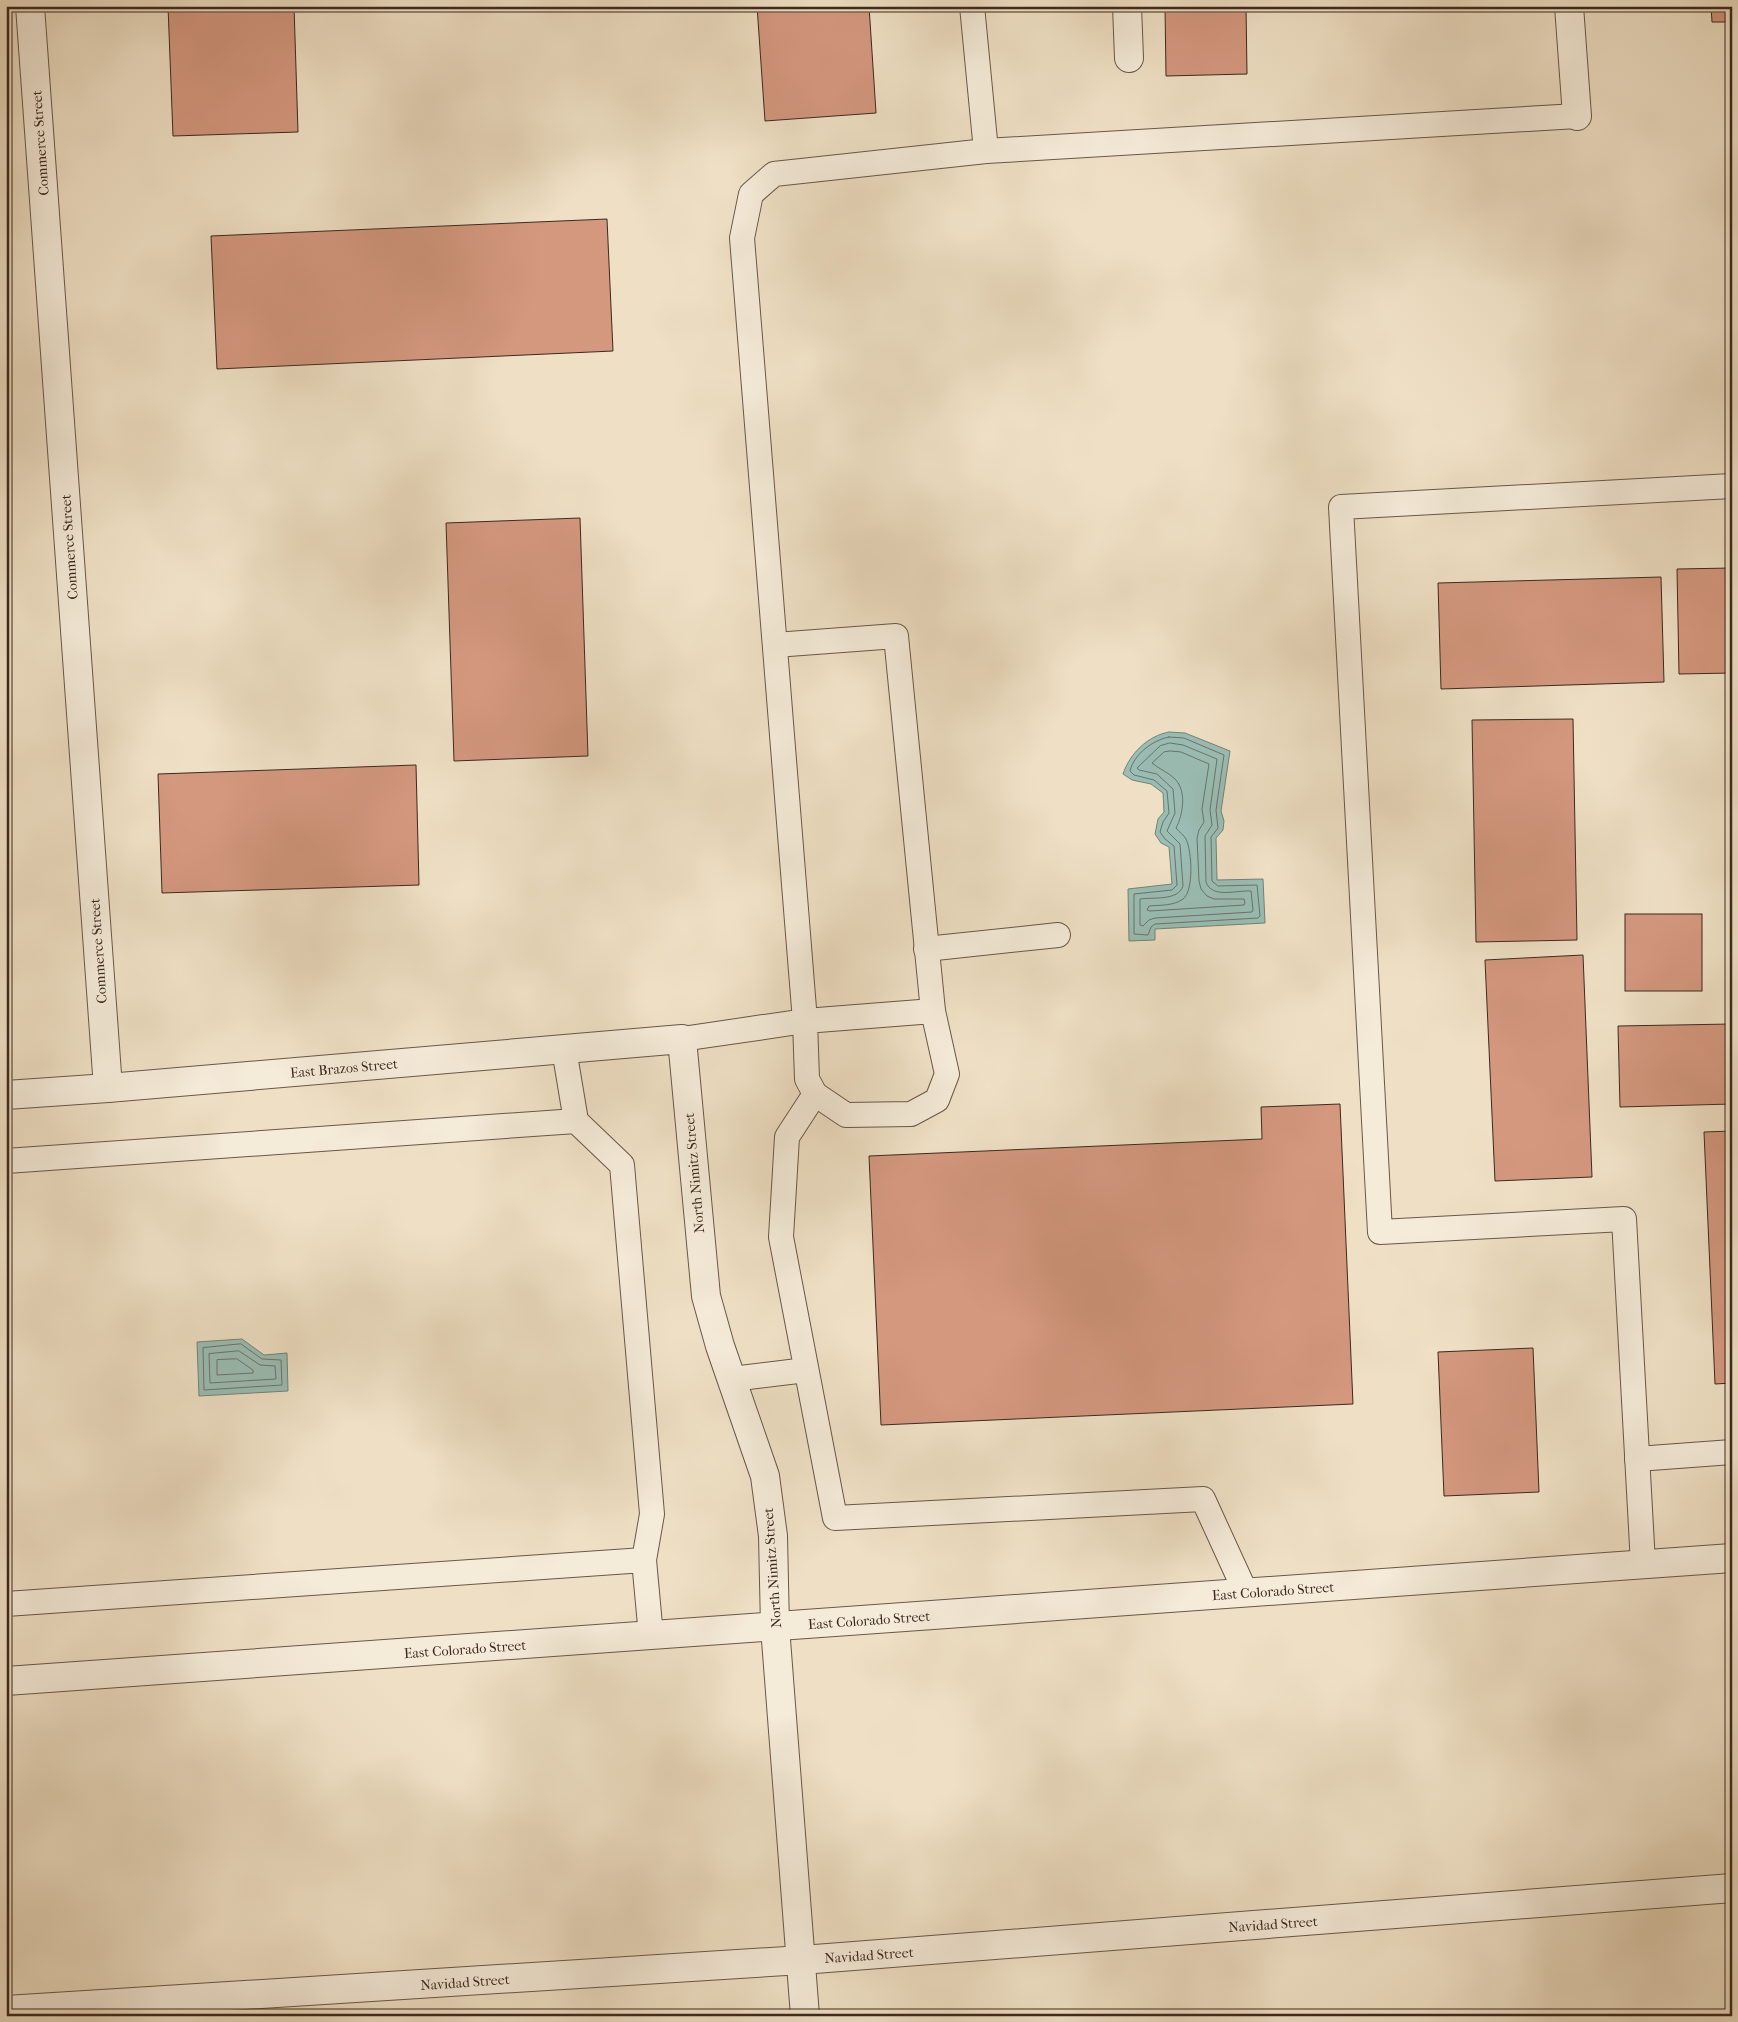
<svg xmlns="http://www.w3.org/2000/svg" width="1738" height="2022" viewBox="0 0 1738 2022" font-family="'IM FELL French Canon',serif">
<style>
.water{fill:#9abdb4;stroke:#748278}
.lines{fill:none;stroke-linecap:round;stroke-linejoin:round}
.shore{stroke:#6b736a;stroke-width:1}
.building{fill:#d4987f;stroke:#3c291f}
.lane-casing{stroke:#695748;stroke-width:26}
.street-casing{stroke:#695748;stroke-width:30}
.lane{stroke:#f5ebd9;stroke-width:24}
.street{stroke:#f5ebd9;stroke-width:28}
.labels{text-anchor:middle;stroke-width:4;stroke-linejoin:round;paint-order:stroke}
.street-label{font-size:14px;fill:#3c291f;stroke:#f5ebd9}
</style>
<rect width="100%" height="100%" fill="#efe0c5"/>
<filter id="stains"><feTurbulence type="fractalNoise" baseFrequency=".004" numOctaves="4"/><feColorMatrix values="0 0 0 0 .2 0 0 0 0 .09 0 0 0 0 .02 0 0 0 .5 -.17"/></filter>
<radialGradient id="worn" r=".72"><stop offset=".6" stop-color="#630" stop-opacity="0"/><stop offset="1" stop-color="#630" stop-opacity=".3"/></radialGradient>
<!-- water -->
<g class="water">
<path d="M1169,732L1185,733L1230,751L1221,811L1224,821L1223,830L1216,838L1217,880L1263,879L1265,923L1155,929V940L1129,941L1128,889L1172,884L1169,847L1161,843L1155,834L1158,819L1164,812L1163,793L1151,784L1132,780L1123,774C1130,753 1148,736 1169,732Z"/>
<path d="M242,1339L264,1355L287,1353L288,1391L199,1396L197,1342Z"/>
</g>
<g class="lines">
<!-- shore -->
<g class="shore">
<path d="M1169,737L1184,738L1224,755L1216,810L1218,828L1211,837L1212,881L1218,886L1257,885L1260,916L1258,918L1155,924L1151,927L1148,935L1134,934V894L1172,890L1177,885L1174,846L1165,839L1160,832L1163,822L1169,813L1167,791L1154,780L1134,775L1130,771C1134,754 1153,740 1169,737Z"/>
<path d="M1170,743L1183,745L1217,759L1210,810L1212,825L1205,836L1206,882C1212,899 1237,890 1251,891L1253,910L1252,912L1155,918L1149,920L1143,926L1140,925V899C1154,897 1178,901 1183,886L1180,844L1167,831L1175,813L1173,789L1157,774L1139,770L1137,768L1160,746Z"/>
<path d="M1171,751L1181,752L1209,764L1202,809L1204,822L1199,830L1197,838L1199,881L1201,889L1207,896L1214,899H1244L1245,903L1244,905L1150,911L1147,910L1149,906C1159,905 1174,906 1183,899C1194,891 1192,851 1186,839C1184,835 1179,832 1176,828C1183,815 1187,791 1175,779C1168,772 1159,769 1152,763L1164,752Z"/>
<path d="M241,1344L262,1359L281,1360L282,1385L204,1390L203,1348Z"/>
<path d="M239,1351L260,1365L275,1366L276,1379L210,1383L209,1354Z"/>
<path d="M237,1359L253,1370V1373L217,1375V1360Z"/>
</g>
</g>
<!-- building -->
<g class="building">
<path d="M168,6H294L298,132L173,136Z"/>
<path d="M757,6H869L876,113L765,121Z"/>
<path d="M1165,6H1246L1247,74L1166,76Z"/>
<path d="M1711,6H1732V22H1712Z"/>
<path d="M607,219L613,351L217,369L211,236Z"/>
<path d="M580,518L588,756L454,761L446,523Z"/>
<path d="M1732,568V673L1679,674L1677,569Z"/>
<path d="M1661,577L1664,682L1441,689L1438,583Z"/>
<path d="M1573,719L1577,940L1476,942L1472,720Z"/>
<path d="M416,765L419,885L162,893L158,774Z"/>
<rect x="1625" y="914" width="77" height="77"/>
<path d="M1583,955L1592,1177L1495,1181L1485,960Z"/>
<path d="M1732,1024V1104L1620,1107L1618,1026Z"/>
<path d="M1340,1104L1353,1404L881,1425L869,1156L1262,1139L1261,1107Z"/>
<path d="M1732,1131V1383L1715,1384L1704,1132Z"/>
<path d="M1533,1348L1539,1492L1444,1496L1438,1352Z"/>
</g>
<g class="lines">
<defs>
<g id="lane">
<path d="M986,151L1577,116"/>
<path d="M775,645L896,636L933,1011"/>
<path d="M926,949L1058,935"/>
<path d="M933,1011L947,1074L937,1100L911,1114L846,1115L815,1094L807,1079L805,1021Z"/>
<path d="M682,1039L805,1021L742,238L751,194L774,174L986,151L972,6"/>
<path d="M564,1049L576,1121"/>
<path d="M815,1094L787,1137L781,1237L835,1518L1203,1499L1246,1593"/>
<path d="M6,1161L576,1121L622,1165L652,1514L644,1560"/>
<path d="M732,1379L806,1370"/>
<path d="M1637,1459L1732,1452"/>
<path d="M1643,1564L1624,1219L1380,1232L1341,507L1732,486"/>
<path d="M6,1604L644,1560L651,1636"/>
</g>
<g id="street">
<path d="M30,6L108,1088"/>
<path d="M1127,6L1129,58"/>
<path d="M1569,6L1577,116"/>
<path d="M6,1095L108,1088L682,1039L706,1296L720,1346L765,1476L773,1536L775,1627L805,2016"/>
<path d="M6,1681L1732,1558"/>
<path d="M6,2010L802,1960L1732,1888"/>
</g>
</defs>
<!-- lane casing -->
<use href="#lane" class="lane-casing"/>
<!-- street casing -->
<use href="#street" class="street-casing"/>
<!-- lane -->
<use href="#lane" class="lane"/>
<!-- street -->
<use href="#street" class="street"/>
</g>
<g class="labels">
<!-- street labels -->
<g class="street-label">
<text transform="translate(40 143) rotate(-94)" y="5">Commerce Street</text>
<text transform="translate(69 547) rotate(-94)" y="5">Commerce Street</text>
<text transform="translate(98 951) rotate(-94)" y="5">Commerce Street</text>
<text transform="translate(344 1068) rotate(-5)" y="5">East Brazos Street</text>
<text transform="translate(694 1173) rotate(-95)" y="5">North Nimitz Street</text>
<text transform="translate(772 1568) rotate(-94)" y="5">North Nimitz Street</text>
<text transform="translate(1273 1591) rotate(-4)" y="5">East Colorado Street</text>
<text transform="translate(869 1620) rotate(-4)" y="5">East Colorado Street</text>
<text transform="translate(465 1649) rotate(-4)" y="5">East Colorado Street</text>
<text transform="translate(1273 1924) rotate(-4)" y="5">Navidad Street</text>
<text transform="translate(869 1955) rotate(-4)" y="5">Navidad Street</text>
<text transform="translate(465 1982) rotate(-4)" y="5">Navidad Street</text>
</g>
</g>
<!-- margin -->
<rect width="1738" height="2022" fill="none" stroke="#efe0c5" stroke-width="25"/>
<rect x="8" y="8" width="1723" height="2007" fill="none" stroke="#3c291f" stroke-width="2.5"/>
<rect x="12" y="12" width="1713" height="1997" fill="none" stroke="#3c291f"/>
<rect width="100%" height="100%" filter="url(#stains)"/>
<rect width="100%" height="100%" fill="url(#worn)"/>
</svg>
